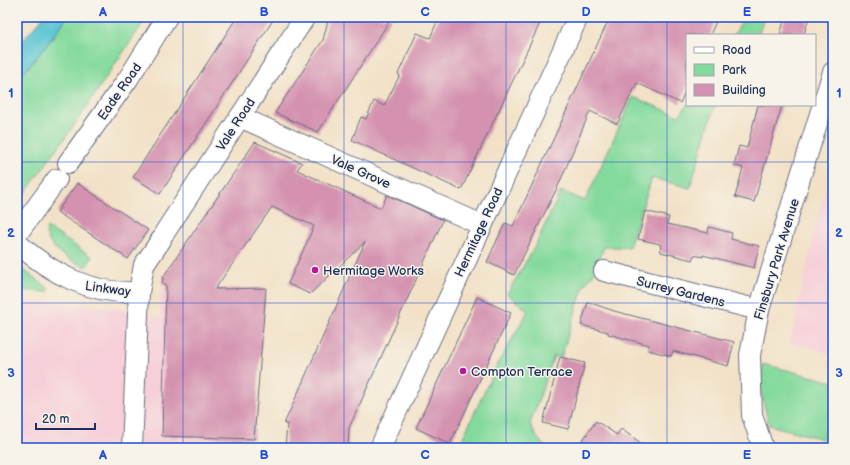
<svg xmlns="http://www.w3.org/2000/svg" width="850" height="465" viewBox="0 0 850 465" font-family="'Balsamiq Sans',sans-serif">
<style>
.built{fill:#f6cfd8}
.green{fill:#84da9d;stroke:#50847e}
.water{fill:#58c4d1;stroke:#3a7a98}
.building{fill:#d492b0}
.lines{fill:none;stroke-linecap:round;stroke-linejoin:round}
.street-casing{stroke:#666d82;stroke-width:22}
.street{stroke:#fff;stroke-width:20}
.grid{fill:none;stroke:#1d4ed8;stroke-width:1;stroke-opacity:0.55}
.poi-dot{fill:#b5179e;stroke:#f7f3e8;stroke-width:1.5}
.labels{text-anchor:middle;stroke-width:3;stroke-linejoin:round;paint-order:stroke}
.street-label{font-size:13px;fill:#1b2f5e;stroke:#f7f3e8}
.poi-label{font-size:13px;fill:#1b2f5e;stroke:#f7f3e8;text-anchor:start}
.neatline{fill:none;stroke:#1d4ed8;stroke-width:1.5}
.grid-label{font-size:13px;text-anchor:middle;font-weight:bold;fill:#1d4ed8}
</style>
<rect width="100%" height="100%" fill="#f7f3e8"/>
<filter id="ink" filterUnits="userSpaceOnUse"><feTurbulence type="fractalNoise" baseFrequency=".025" numOctaves="2"/><feDisplacementMap in="SourceGraphic" scale="8" xChannelSelector="R" yChannelSelector="G"/><feConvolveMatrix kernelMatrix="1 2 1 2 8 2 1 2 1" color-interpolation-filters="sRGB"/></filter>
<filter id="wash" filterUnits="userSpaceOnUse"><feTurbulence type="fractalNoise" baseFrequency=".012" numOctaves="4" result="noise"/><feDisplacementMap in="SourceGraphic" scale="16" xChannelSelector="R" yChannelSelector="G"/><feGaussianBlur stdDeviation="0.9" result="paint"/><feColorMatrix in="noise" values="0 0 0 0 0 0 0 0 0 0 0 0 0 0 0 0 0 1.4 0 .05"/><feComposite in="paint" operator="in"/></filter>
<g filter="url(#wash)">
<rect width="100%" height="100%" fill="#f2e1c6"/>
<!-- built -->
<g class="built">
<path d="M833,166V354L790,343L818,214Z"/>
<path d="M266,288L253,448H17V301L116,308L160,317L161,289Z"/>
</g>
<!-- green -->
<g class="green">
<path d="M67,17H147L72,128L17,204V81L50,41Z"/>
<path d="M745,17H765L758,35H734Z"/>
<path d="M633,97L679,116L687,105H715L690,188L652,178L629,247H604L595,272L584,285L561,357L554,356L530,424L536,436L546,448H458L496,367L528,311L507,294L535,246L561,191L585,201Z"/>
<path d="M47,227L92,257L86,267C70,261 42,246 47,227Z"/>
<path d="M17,271H25L48,288V292L17,290Z"/>
<path d="M763,364L833,382V400L823,439L769,425L760,388Z"/>
</g>
<!-- water -->
<path class="water" d="M43,17H67L50,41L17,81V47Z"/>
<g id="blocks">
<!-- building -->
<g class="building">
<path d="M237,17H275L160,194L133,177Z"/>
<path d="M329,17H392L318,132L275,113L323,40Z"/>
<path d="M439,17H543L461,190L352,140L361,117L366,119L374,101L384,106L400,75L398,74L417,33L430,38Z"/>
<path d="M610,17H718L710,35H687V87L680,103L637,83L617,124L590,111L559,184L514,275L487,262L505,223L513,226Z"/>
<path d="M785,17H809L804,35H780Z"/>
<path d="M758,105H782L754,202L735,197L743,168L734,165L739,146L747,148Z"/>
<path d="M255,142L302,163L297,170L381,208L387,195L443,220L349,428L348,448H285L287,424H284L365,242L310,294L288,284L314,226L272,207L215,289L266,288L254,439L162,436L166,286L162,284L163,277Z"/>
<path d="M77,183L148,230L128,259L57,212Z"/>
<path d="M645,211L669,217L667,224L708,233L709,227L732,233L731,239L759,246L754,268L703,255V257L694,255L692,260L661,252L660,244L638,239Z"/>
<path d="M477,297L511,313L450,444L416,428Z"/>
<path d="M588,302L614,311L734,342L728,366L673,351L671,356L648,350L649,345L608,334V332L581,325Z"/>
<path d="M560,357L585,363L568,429L543,423Z"/>
<path d="M596,421L617,435L621,429L648,448H577Z"/>
</g>
</g>
</g>
<g filter="url(#ink)">
<use href="#blocks" fill-opacity="0" stroke="#666d82" stroke-width="1"/>
<g class="lines">
<defs>
<g id="street">
<path d="M240,117L482,225"/>
<path d="M68,163L128,79L167,17"/>
<path d="M165,232L305,17"/>
<path d="M17,234L57,179"/>
<path d="M17,243C52,274 91,295 139,292"/>
<path d="M604,271L759,310"/>
<path d="M132,448L139,292L144,265L161,240"/>
<path d="M380,448L578,17"/>
<path d="M763,448L752,415L750,355L759,310L833,72"/>
</g>
</defs>
<!-- street casing -->
<use href="#street" class="street-casing"/>
<!-- street -->
<use href="#street" class="street"/>
</g>
</g>
<!-- grid -->
<path class="grid" d="M183,17V448M344,17V448M506,17V448M667,17V448M17,162H833M17,303H833"/>
<!-- markers -->
<g class="poi-dot">
<circle cx="315" cy="270" r="4"/>
<circle cx="463" cy="371" r="4"/>
</g>
<g class="labels">
<!-- street labels -->
<g class="street-label">
<text transform="translate(119 91) rotate(-55)" y="5">Eade Road</text>
<text transform="translate(235 124) rotate(-57)" y="5">Vale Road</text>
<text transform="translate(361 171) rotate(24)" y="5">Vale Grove</text>
<text transform="translate(478 232) rotate(-65)" y="5">Hermitage Road</text>
<text transform="translate(776 259) rotate(-73)" y="5">Finsbury Park Avenue</text>
<text transform="translate(108 288) rotate(8)" y="5">Linkway</text>
<text transform="translate(681 291) rotate(14)" y="5">Surrey Gardens</text>
</g>
<!-- poi labels -->
<g class="poi-label">
<text x="323" y="275">Hermitage Works</text>
<text x="471" y="376">Compton Terrace</text>
</g>
</g>
<!-- margin -->
<rect width="850" height="465" fill="none" stroke="#f7f3e8" stroke-width="44"/>
<!-- legend -->
<rect x="686" y="34" width="130" height="72" fill="#f7f3e8" stroke="#9fa5b1"/>
<rect x="694" y="47" width="20" height="6" fill="#ffffff" stroke="#9fa5b1"/>
<text x="722" y="54" font-size="12" fill="#1b2f5e">Road</text>
<rect x="694" y="64" width="20" height="12" fill="#84da9d" stroke="#9fa5b1"/>
<text x="722" y="74" font-size="12" fill="#1b2f5e">Park</text>
<rect x="694" y="84" width="20" height="12" fill="#d492b0" stroke="#9fa5b1"/>
<text x="722" y="94" font-size="12" fill="#1b2f5e">Building</text>
<!-- scale -->
<path d="M36 423v6h59v-6" fill="none" stroke="#1b2f5e" stroke-width="2"/>
<text x="42" y="423" font-size="12" fill="#1b2f5e" stroke="#f7f3e8" stroke-width="3" paint-order="stroke">20 m</text>
<rect x="22" y="22" width="806" height="421" class="neatline"/>
<g class="grid-label">
<text x="103" y="16">A</text>
<text x="264" y="16">B</text>
<text x="425" y="16">C</text>
<text x="586" y="16">D</text>
<text x="747" y="16">E</text>
<text x="11" y="97">1</text>
<text x="839" y="97">1</text>
<text x="11" y="237">2</text>
<text x="839" y="237">2</text>
<text x="11" y="377">3</text>
<text x="839" y="377">3</text>
<text x="103" y="459">A</text>
<text x="264" y="459">B</text>
<text x="425" y="459">C</text>
<text x="586" y="459">D</text>
<text x="747" y="459">E</text>
</g>
</svg>
